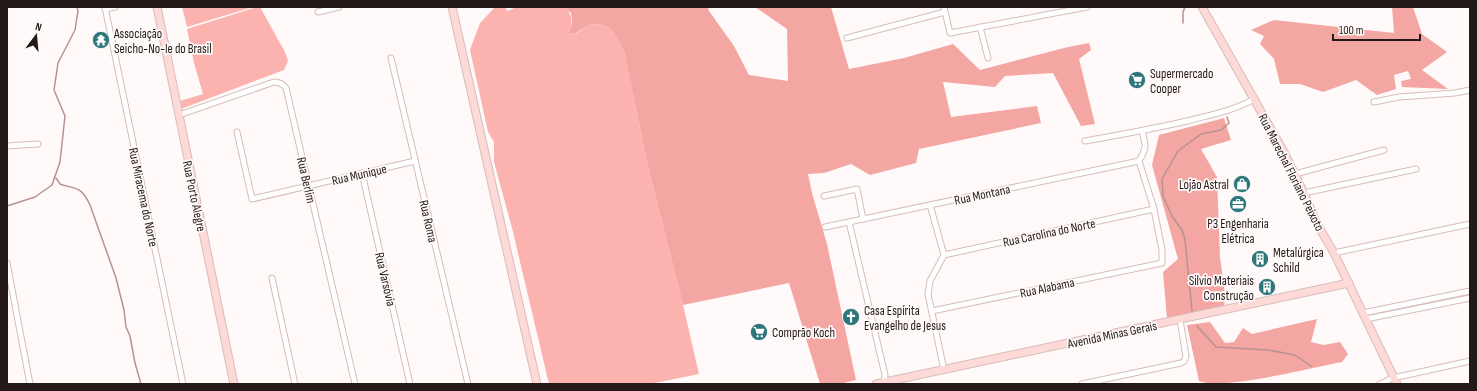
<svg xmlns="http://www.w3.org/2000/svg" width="1477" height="391" viewBox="0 0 1477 391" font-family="'Sofia Sans Condensed',sans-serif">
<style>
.green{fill:#fcb3af}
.forest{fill:#f3a6a2}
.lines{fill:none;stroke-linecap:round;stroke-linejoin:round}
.stream{stroke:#b69290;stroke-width:1.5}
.street-casing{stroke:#d6bdbb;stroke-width:7}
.secondary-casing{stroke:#d6bdbb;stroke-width:9}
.street{stroke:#fff;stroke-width:5}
.secondary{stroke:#fdd9d8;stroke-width:7}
.labels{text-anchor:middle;stroke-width:3.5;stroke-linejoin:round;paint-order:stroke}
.poi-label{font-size:13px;fill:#221918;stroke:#fffaf9;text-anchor:start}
.street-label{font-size:13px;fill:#221918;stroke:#fffaf9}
</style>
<rect width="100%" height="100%" fill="#fffaf9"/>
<!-- green -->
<g class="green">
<path d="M182,7H253L187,27Z"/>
<path d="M257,7H260L285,52L288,61L284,70L181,109L180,101L203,94L194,63L187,29Z"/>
<path d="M495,7H504L508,11L516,7L566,8C573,16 572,23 569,33L576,34L585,27L592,24L604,25L612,30L624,51L647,163L683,305L699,374L650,384H549L512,228L494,162V142L488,132L470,50L480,23Z"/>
</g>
<!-- forest -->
<g class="forest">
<path d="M564,7H708L709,11L734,46L749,75L788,81L787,29L755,7H831L849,69L904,58L953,44L980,70L1068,47L1089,43L1091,50L1079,59L1095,124L1081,126L1053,73L1005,76L995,87L943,82L951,117L1037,106L1041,123L919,149L916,163L870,175L851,164L824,173L808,174L812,193L827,244L856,380L840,384H820L789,283L683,305L647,163L624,51L612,30L604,25L592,24L585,27L575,34L569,33L572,22L571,13Z"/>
<path d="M1392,7H1413L1422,34L1447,52L1422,70L1448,89L1402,87L1401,81L1411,79L1408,71L1394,75L1396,89L1377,95L1356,80L1323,92L1300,84H1280L1274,59L1260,44L1264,36L1251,30L1274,20L1394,33Z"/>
<path d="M1224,118L1231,140L1201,149L1217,177L1220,257L1225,295L1224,307L1167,318L1163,272L1178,259L1152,165L1159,135Z"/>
<path d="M1317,319L1311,342L1324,345L1340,342L1348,354L1342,362C1315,367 1220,391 1199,381L1187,325L1210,322L1225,343L1234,342L1243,328L1252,334Z"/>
</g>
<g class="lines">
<!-- stream -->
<g class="stream">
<path d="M1183,23V12L1185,7"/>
<path d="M56,178L60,184C78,190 81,186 90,205L116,278L124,310L126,327L130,336L135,363L141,384"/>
<path d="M7,206L35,197L52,185L60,162L65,116L54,90L58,63L75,30L78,11L77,7"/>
<path d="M1192,311L1185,240L1182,230L1172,216L1163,196L1162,179L1178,151L1201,134L1221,130L1229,123L1227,117"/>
<path d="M1197,326L1216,347L1268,350L1295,355L1311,366"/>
</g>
<defs>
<g id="street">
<path d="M105,7L183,384"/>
<path d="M944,7L950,33L1087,7"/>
<path d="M105,9L115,7"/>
<path d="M318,12L339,7"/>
<path d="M980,27L988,58"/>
<path d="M847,38L945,12"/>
<path d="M391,58L468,384"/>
<path d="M1374,102L1399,97L1455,93L1470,90"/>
<path d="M179,115L274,82C280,82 283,84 286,88L355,384"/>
<path d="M237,132L252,199L415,161"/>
<path d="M1085,141C1119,135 1153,129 1187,121C1210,115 1233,111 1254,99"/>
<path d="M7,146L38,144"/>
<path d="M362,173L410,384"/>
<path d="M1295,174L1384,150"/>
<path d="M1304,193L1416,169"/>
<path d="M824,196L857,189L863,219"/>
<path d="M930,205L944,255L930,281L928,294L944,370"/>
<path d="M849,222L885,375L884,384"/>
<path d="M825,227L1139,161"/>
<path d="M1334,253L1470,224"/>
<path d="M944,255L1154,209"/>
<path d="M7,263L30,384"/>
<path d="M272,278L295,384"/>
<path d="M932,311L1162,263V250L1154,209L1139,161C1147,148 1146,145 1142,131"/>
<path d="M1363,313L1470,291"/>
<path d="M1366,319L1470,298"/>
<path d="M1082,384L1181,363L1184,361L1186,356L1180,320"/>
<path d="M1380,384L1393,378L1470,361"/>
</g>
<g id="secondary">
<path d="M157,7L234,384"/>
<path d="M452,7L537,384"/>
<path d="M1202,7L1285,154L1304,193L1317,224L1334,253L1397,384"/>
<path d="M876,384L1349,283"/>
</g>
</defs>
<!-- street casing -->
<use href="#street" class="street-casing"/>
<!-- secondary casing -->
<use href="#secondary" class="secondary-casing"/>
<!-- street -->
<use href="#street" class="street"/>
<!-- secondary -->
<use href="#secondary" class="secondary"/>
</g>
<!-- icons -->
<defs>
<symbol id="temple-disc" viewBox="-11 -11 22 22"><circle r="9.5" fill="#2c767c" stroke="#fffaf9"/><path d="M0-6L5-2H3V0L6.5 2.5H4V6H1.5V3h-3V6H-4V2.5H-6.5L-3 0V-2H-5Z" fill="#fff"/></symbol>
<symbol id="supermarket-disc" viewBox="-11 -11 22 22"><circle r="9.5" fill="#2c767c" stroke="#fffaf9"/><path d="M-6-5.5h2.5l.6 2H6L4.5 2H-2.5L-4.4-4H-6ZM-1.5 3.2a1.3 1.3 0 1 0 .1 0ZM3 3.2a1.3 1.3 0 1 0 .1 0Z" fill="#fff"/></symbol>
<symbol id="shop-disc" viewBox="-11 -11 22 22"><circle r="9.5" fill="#2c767c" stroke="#fffaf9"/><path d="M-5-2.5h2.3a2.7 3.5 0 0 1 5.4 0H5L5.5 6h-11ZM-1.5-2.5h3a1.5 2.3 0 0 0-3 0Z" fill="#fff"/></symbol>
<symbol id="office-disc" viewBox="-11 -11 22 22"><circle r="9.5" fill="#2c767c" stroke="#fffaf9"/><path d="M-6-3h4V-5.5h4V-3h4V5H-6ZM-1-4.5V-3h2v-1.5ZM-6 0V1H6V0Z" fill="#fff"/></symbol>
<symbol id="building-disc" viewBox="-11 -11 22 22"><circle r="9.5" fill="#2c767c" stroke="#fffaf9"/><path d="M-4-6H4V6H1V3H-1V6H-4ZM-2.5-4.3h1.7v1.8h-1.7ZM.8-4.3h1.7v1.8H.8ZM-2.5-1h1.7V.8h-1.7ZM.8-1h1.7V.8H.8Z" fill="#fff"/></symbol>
<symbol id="church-disc" viewBox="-11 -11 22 22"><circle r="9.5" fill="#2c767c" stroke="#fffaf9"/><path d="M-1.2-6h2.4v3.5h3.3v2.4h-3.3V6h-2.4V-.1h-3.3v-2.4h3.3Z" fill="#fff"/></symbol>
</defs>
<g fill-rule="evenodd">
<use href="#temple-disc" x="91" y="30" width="20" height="20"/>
<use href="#supermarket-disc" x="1127" y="70" width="20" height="20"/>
<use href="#shop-disc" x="1232" y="174" width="20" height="20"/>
<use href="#office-disc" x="1228" y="194" width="20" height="20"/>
<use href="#building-disc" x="1250" y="249" width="20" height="20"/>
<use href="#building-disc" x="1257" y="277" width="20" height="20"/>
<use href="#church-disc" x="841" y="307" width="20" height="20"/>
<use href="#supermarket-disc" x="749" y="322" width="20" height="20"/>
</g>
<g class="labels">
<!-- poi labels -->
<g class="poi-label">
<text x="114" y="38">Associação<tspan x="114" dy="15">Seicho-No-Ie do Brasil</tspan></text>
<text x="1150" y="78">Supermercado<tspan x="1150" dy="15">Cooper</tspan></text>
<text x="1229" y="189" text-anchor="end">Lojão Astral</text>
<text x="1238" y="228" text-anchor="middle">P3 Engenharia<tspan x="1238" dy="15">Elétrica</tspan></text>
<text x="1273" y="257">Metalúrgica<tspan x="1273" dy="15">Schild</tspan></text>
<text x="1254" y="285" text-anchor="end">Silvio Materiais<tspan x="1254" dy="15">Construção</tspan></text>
<text x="864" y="315">Casa Espírita<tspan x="864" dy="15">Evangelho de Jesus</tspan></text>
<text x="772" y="337">Comprão Koch</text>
</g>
<!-- street labels -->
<g class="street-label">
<text transform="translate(1292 172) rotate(63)" y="5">Rua Marechal Floriano Peixoto</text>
<text transform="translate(359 174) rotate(-13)" y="5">Rua Munique</text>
<text transform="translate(307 180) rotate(77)" y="5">Rua Berlim</text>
<text transform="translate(982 194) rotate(-12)" y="5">Rua Montana</text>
<text transform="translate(195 196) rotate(78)" y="5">Rua Porto Alegre</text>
<text transform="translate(144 197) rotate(78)" y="5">Rua Miracema do Norte</text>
<text transform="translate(429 221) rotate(77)" y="5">Rua Roma</text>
<text transform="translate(1049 232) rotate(-12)" y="5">Rua Carolina do Norte</text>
<text transform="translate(386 279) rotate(77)" y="5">Rua Varsóvia</text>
<text transform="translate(1047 287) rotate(-12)" y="5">Rua Alabama</text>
<text transform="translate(1112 334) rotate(-12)" y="5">Avenida Minas Gerais</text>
</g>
</g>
<!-- border -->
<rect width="1477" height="391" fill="none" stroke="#221918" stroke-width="16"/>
<!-- north arrow -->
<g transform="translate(36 36) rotate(16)" stroke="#fffaf9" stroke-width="3" paint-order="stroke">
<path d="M0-3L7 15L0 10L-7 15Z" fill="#221918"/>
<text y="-6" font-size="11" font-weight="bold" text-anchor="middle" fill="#221918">N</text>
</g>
<!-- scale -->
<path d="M1333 34v6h87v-6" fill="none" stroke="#221918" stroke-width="2"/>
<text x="1339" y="34" font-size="12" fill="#221918" stroke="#fffaf9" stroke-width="3" paint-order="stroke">100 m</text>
</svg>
